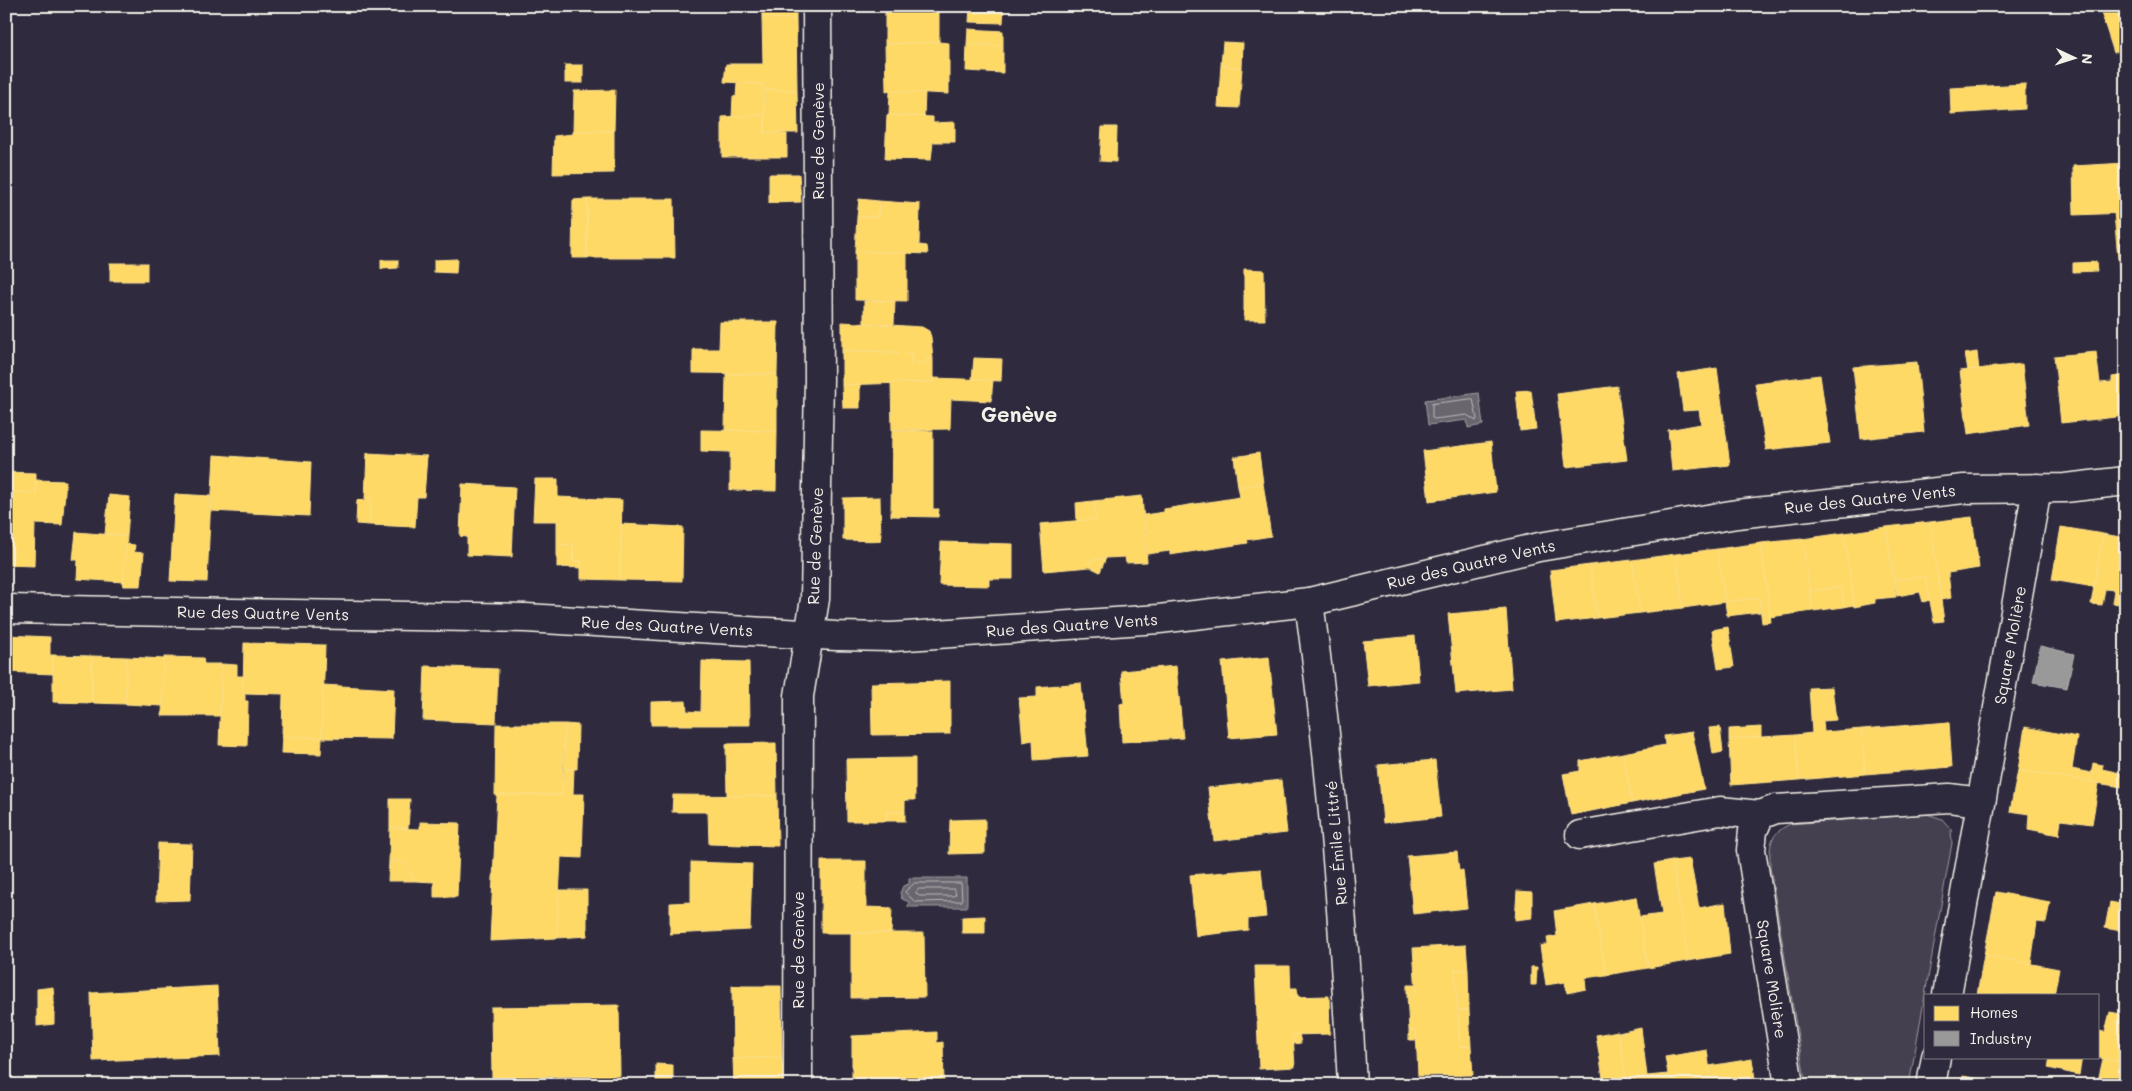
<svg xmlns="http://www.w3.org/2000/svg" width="2132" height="1091" viewBox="0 0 2132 1091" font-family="Mali,sans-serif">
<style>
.green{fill:#454050;stroke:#9c989c}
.water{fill:#6a6670;stroke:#a19ea0}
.homes{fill:#ffd966;stroke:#fce08d}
.industry{fill:#999;stroke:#b4b3b1}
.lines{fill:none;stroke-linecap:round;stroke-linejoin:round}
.shore{stroke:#bdb9b8;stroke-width:1}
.minor-casing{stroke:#f4f1e8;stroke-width:31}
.minor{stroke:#2f2a3d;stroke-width:28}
.labels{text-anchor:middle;stroke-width:5;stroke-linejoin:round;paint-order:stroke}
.street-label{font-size:16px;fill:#f4f1e8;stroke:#2f2a3d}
.district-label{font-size:21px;font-weight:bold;fill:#f4f1e8;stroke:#2f2a3d}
</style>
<rect width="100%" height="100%" fill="#2f2a3d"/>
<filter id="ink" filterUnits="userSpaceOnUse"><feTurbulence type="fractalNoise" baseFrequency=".02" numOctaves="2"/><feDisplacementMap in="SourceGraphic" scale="10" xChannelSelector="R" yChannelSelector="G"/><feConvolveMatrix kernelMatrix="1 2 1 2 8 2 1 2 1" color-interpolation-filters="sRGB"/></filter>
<g filter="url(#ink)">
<!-- green -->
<path class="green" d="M1927,814L1942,819L1951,829L1952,843L1909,1085H1806L1770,867C1770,845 1768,835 1790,824Z"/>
<!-- water -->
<g class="water">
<path d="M1479,393L1483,425L1468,428L1467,420L1428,425L1425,400Z"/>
<path d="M909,878H967V907H908L909,902L902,899L900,893L903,886L909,884Z"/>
</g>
<!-- homes -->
<g class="homes">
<path d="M762,6H796V19L762,18Z"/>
<path d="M885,6H939V42L885,44Z"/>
<path d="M970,6H1004L1003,23L969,22Z"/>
<path d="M2099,6H2126V48L2114,53Z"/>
<path d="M762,18L796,19L797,90H764L763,84L724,82L726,64H763Z"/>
<path d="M968,29L1003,31V46L967,44Z"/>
<path d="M939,42L949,43V94L886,91L885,44Z"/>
<path d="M1223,42L1243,43L1242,68L1221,65Z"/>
<path d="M967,44L1003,46V73L966,71Z"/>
<rect x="565" y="65" width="18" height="18"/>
<path d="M1221,65L1242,68L1239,108L1218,107Z"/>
<path d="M737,83L763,84L765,115L732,117L733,96L736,97Z"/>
<path d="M2025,84V109L1951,114L1950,88Z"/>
<path d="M615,90L614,131H573L574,91Z"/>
<path d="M764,90H797L798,133H765Z"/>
<path d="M890,91L925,93L924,117L889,115Z"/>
<path d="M765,115V133L787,134V157H722V117Z"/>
<path d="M887,115L933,117V123L955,122V142H933L931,160L885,159Z"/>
<path d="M1102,127H1117L1116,162L1100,161Z"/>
<path d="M573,131H614V173L553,174L554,136L573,134Z"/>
<path d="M2126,163V213L2074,215L2073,166Z"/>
<path d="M769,174H799L801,202L769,203Z"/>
<path d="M587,199H674L675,258H587Z"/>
<path d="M587,199V258H572L573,200Z"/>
<path d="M859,199L879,201L878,217H857Z"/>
<path d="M879,201L920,204L919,245L927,246L928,254L855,251L857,217H878Z"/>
<path d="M2114,213H2126V269L2119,270Z"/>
<path d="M855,251L907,253V301L855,300Z"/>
<path d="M457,259L456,273L434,272V260Z"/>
<path d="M381,260H398V268L381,269Z"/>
<path d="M2096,262L2097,271L2073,272V263Z"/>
<rect x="110" y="263" width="37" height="18"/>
<path d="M1244,269L1264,270L1265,320H1244Z"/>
<path d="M864,301H895L894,325L864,323Z"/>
<path d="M720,322H778L777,374L693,373V349H719Z"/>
<path d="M842,322L922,327L929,331L931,337L933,359H927L926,363L911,364V353L842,350Z"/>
<path d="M842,350L911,353V364L926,363L927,359H933V382L842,385Z"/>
<path d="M1977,352L1979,370L1968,371L1965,354Z"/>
<path d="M2096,352L2100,383L2112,382V377L2126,375V416L2061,423L2054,356Z"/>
<path d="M974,358L1002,359L1001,381L972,380Z"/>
<path d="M1917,362L1924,432L1861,439L1853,367Z"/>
<path d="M2022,364L2029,425L1968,434L1960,371Z"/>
<path d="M1717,368L1730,465L1672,471L1668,430L1701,424L1699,410L1683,411L1678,374Z"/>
<path d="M726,374H777V431L725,430Z"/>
<path d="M1820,375L1830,443L1766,450L1755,383Z"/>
<path d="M933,378L993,380L991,401L951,399L950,429L892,430L891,383L933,382Z"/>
<path d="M860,384V408H843L842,385Z"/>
<path d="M1617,386L1627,460L1566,467L1557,394Z"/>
<path d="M1531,390L1536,429L1520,431L1516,391Z"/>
<path d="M701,430L777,431L776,491L730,490V452L701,451Z"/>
<path d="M892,430L933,431V509H939L938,517L891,516Z"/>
<path d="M1491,442L1496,492L1429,501L1423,451Z"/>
<path d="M367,453L427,456L424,497H417L415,527L369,525L371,500L365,499Z"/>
<path d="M1259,453L1263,483L1238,487L1234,457Z"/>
<path d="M214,455L311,462L309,516L211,511Z"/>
<path d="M6,472L36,473V493L6,492Z"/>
<path d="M535,479H558V497L622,500L620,580L581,579V561H573V545L557,544V521H533Z"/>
<path d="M36,480L66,481L62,525L35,524L34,566L6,565V492L36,493Z"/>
<path d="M1263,483L1271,536L1247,540L1248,543L1170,555V551L1147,554L1144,515L1164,512V509L1240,497L1238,487Z"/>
<path d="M462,484L515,487L512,557L467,555V537L460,536Z"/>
<path d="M175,494L211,496L207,582L170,581Z"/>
<path d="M109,495L130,497L127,536L105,534Z"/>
<path d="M1142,496L1147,562L1126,563L1125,557L1106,558L1091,560L1090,567L1044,571L1040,524L1096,519L1093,501Z"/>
<path d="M880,497L881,541L843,540V498Z"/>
<path d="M357,500H371L369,525L356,524Z"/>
<path d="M1093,501L1096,519L1077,521L1076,503Z"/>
<path d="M1972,517L1979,568L1948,573L1951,598L1941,600L1930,522Z"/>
<path d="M1930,522L1944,621L1934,622L1925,576L1894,580L1886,527Z"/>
<path d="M621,524L683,527L682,581L620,580Z"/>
<path d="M1886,527L1896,597L1875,599V603L1854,607L1844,533Z"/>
<path d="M2061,527L2103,534L2094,587L2052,580Z"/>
<path d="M76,532L127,536L124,582L77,579L78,560H73Z"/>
<path d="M1844,533L1854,605L1844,607L1841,587L1810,591L1802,539Z"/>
<path d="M2103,534L2126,538V605L2112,603L2114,590L2105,589L2102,605L2091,604Z"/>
<path d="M1802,539L1813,611L1770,617L1761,543Z"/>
<path d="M941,542L1013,544V579H989V586L939,585Z"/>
<path d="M1761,543L1771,622L1762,623L1759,598L1725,602L1717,549Z"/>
<path d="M126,544L135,545L134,552L144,553L141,586H123Z"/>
<path d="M557,544L573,545V561H581V568L557,567Z"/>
<path d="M1717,549L1725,602L1683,608L1676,554Z"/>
<path d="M1676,554L1683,608L1640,613L1632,560Z"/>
<path d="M1106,558L1100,572L1090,567L1091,560Z"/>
<path d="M1632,560L1640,613L1597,618L1590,565Z"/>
<path d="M1590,565L1597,618L1556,623L1550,570Z"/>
<path d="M1925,576L1930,600L1923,602L1920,592L1897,596L1894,580Z"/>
<path d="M1841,587L1844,607L1813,611L1810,591Z"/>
<path d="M1759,598L1760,612L1727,616L1725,602Z"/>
<path d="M1506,609L1512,689L1456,694L1448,614Z"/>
<path d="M1728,627L1734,667L1718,669L1712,630Z"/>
<path d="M6,635L50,637V655H53V674L6,672Z"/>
<path d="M1415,636L1419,681L1368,686L1363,641Z"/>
<path d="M244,643L325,645L322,738L282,736L283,694L243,693Z"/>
<path d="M53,655L92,656V703L53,702Z"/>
<path d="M92,656L127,657L125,704L92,703Z"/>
<path d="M127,657L164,659L162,706L125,704Z"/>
<path d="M164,657L203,658L204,664H222L220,716H162Z"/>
<path d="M1269,657L1277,734L1229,738L1222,662Z"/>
<path d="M702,661L749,662L750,725H651V702L686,701L687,711L701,712Z"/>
<path d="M222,664L237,665V676H243V693H245V701H248L247,746L219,745Z"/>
<path d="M425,666L498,669L496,723L423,720Z"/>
<path d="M1176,666L1183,738L1122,742L1120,704L1124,703L1121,671Z"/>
<path d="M950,681V734L872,735L871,683Z"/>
<path d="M1081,683L1088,756L1034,760L1033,740L1023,742L1019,698L1037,697V687Z"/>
<path d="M323,685L394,689L392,739L322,738Z"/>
<path d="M1832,687L1836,720L1823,721L1824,732L1862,729L1865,774L1799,780L1795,735L1812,733L1809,688Z"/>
<path d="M1949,722L1952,767L1865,774L1862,729Z"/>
<path d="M496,724H565L562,795H495Z"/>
<path d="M565,724L578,725L577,769H564Z"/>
<path d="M1720,727L1723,752L1713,754L1709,728Z"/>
<path d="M1761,727V737L1729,739V729Z"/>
<path d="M2025,727L2077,737L2072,769L2091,773L2090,782L2018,770Z"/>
<path d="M1692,732L1704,789L1632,803L1623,753L1665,745L1664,736Z"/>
<path d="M1795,735L1799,780L1731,785L1729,739Z"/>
<path d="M282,736L322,738L321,754L281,753Z"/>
<path d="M776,743L777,796H727L726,744Z"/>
<path d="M1623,753L1632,803L1571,815L1563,774L1580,771V761Z"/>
<path d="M915,758V800H905V812H887V821H847L846,759Z"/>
<path d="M1435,760L1441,817L1383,823L1378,765Z"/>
<path d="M2093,763L2103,765L2102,769L2125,774L2122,787L2090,782Z"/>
<path d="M564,769H574L573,794H584L582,858L561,857L557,938L490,941L497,795H562Z"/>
<path d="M2018,770L2099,783L2092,824L2061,820L2059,835L2028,829L2029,814L2010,811Z"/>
<path d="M1281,780L1287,833L1214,841L1208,788Z"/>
<path d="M673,795L777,796L778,846L709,844L708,812H672Z"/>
<path d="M390,799H410L408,828H390Z"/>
<rect x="887" y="812" width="18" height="9"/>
<path d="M985,819V853L949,854L950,820Z"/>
<path d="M420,822L460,823L457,897H434V882L415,881L404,862L389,861L390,828L420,829Z"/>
<path d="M158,843L192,844L190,900L156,901Z"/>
<path d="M1457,852L1459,871L1463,870L1467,908L1413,914L1407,856Z"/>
<path d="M1690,859L1699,908L1725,903L1730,954L1688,961L1672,861Z"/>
<path d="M389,861L404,862L415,881H388Z"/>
<path d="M821,861H866V907L892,908L891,933H821Z"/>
<path d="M1672,861L1688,961L1648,968L1639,917L1662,914L1654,864Z"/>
<path d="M691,862L752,864L750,930L670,934V903L691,902Z"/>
<path d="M1261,869L1266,917L1248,919V930L1196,936L1190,875Z"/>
<path d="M559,890H587V936L557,938Z"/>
<path d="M1517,891L1532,892V918L1515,920Z"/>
<path d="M1996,892L2050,902L2046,923L2037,922L2031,964L1984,955Z"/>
<path d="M1636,897L1648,968L1606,975L1594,904Z"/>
<path d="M2110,902L2126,905V932L2105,928Z"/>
<path d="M1594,904L1606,975L1585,978L1586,989L1567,993L1565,982L1546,985L1540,946L1548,944L1547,938L1557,936L1554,911Z"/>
<path d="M985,916V933H962V917Z"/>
<path d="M851,933H924L925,997L851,998Z"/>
<path d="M1466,945L1468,970H1455L1460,1046H1471L1473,1075L1418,1076L1416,1031L1409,1030L1407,994L1416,993L1413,948Z"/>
<path d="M1984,955L2059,969L2054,995H1977Z"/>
<path d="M1255,966H1290L1291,997L1329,996L1330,1034L1293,1035L1295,1067L1259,1069Z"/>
<path d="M1531,967H1537L1536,985H1531Z"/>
<path d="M1455,970H1468L1469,1010H1458Z"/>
<path d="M1407,985H1415L1416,993L1407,994Z"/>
<path d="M217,986L220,1056L93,1061L91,993Z"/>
<path d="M732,986H781L782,1057L733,1059Z"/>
<path d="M53,987L54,998L37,999V989Z"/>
<path d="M1291,988H1297L1298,997H1291Z"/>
<path d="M54,998V1024L37,1026V999Z"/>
<path d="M619,1005L620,1076L492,1078L491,1007Z"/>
<path d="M1458,1010H1469L1471,1046H1460Z"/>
<path d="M2110,1012L2126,1015V1063L2093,1057H2098V1031L2105,1032Z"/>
<path d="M1641,1028L1647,1076L1668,1074L1670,1085H1627L1618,1033Z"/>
<path d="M1409,1030L1416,1031L1417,1040H1409Z"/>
<path d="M1618,1031L1627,1085H1599L1604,1084L1596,1035Z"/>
<path d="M937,1032V1043L943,1042L944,1085H852V1036Z"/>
<path d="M1299,1034L1301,1043L1293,1044V1035Z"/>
<path d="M1707,1050L1712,1085H1670L1665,1057Z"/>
<path d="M782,1057L783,1085H734L733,1059Z"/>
<path d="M2050,1057H2082L2079,1075L2048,1068Z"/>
<path d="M1752,1059L1756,1085H1712L1709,1066Z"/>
<path d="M2103,1059L2126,1063V1085H2097Z"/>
<path d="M656,1064L673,1065V1085H656Z"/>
<path d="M1963,1076L2006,1084V1085H1961Z"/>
</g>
<!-- industry -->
<path class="industry" d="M2040,646L2074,654L2067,688L2033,682Z"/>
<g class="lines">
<!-- shore -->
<g class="shore">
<path d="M1473,399L1477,419L1476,421L1467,415L1434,419L1432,418V404Z"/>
<path d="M915,883H961L962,901L915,902L905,892Z"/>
<path d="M919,889H954L956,894L953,896H919L916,893Z"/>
</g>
<defs>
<g id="minor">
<path d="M1309,602C1331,763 1344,923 1352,1085"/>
<path d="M6,609L526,618L836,636L892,637L1159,619L1309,602L1539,547L1737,514L1964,489L2065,488L2126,481"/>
<path d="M1580,835L1720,811L1760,815"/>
<path d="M1947,995L2037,488"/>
<path d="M798,1085L799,696L815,599L819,379L817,6"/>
<path d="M1789,1085L1751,850L1753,831L1760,815L1776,809L1949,798L1981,802"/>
<path d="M1931,1085L1936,1057"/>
</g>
</defs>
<!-- minor casing -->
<use href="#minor" class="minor-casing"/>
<!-- minor -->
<use href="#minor" class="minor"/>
</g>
</g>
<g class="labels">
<!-- street labels -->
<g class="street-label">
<text transform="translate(818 141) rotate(-90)" y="6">Rue de Genève</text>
<text transform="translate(1870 499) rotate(-6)" y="6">Rue des Quatre Vents</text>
<text transform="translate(815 546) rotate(-88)" y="6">Rue de Genève</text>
<text transform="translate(1471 564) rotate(-13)" y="6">Rue des Quatre Vents</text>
<text transform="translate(263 613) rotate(1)" y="6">Rue des Quatre Vents</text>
<text transform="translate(1072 625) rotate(-4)" y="6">Rue des Quatre Vents</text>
<text transform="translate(667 626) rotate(3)" y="6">Rue des Quatre Vents</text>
<text transform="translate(2010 645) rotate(-80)" y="6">Square Molière</text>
<text transform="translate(1336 843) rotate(-95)" y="6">Rue Émile Littré</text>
<text transform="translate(798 950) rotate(-90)" y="6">Rue de Genève</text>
<text transform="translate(1772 979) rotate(81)" y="6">Square Molière</text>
</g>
<!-- district labels -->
<g class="district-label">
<text x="1019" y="422">Genève</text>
</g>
</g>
<!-- margin -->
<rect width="2132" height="1091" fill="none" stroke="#2f2a3d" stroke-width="25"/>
<rect x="12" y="12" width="2107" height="1066" fill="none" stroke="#f4f1e8" stroke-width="2" filter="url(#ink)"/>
<!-- legend -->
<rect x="1924" y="994" width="175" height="65" fill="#2f2a3d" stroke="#7e7a81"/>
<rect x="1934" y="1006" width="25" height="15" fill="#ffd966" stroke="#7e7a81"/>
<text x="1970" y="1018" font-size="15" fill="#f4f1e8">Homes</text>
<rect x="1934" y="1031" width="25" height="15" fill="#999999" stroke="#7e7a81"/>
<text x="1970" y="1044" font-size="15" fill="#f4f1e8">Industry</text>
<!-- north arrow -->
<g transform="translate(2074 58) rotate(94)" stroke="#2f2a3d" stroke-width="4" paint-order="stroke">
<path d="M0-4L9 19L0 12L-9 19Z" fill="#f4f1e8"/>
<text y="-8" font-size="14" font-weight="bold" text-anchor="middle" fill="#f4f1e8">N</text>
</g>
</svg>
